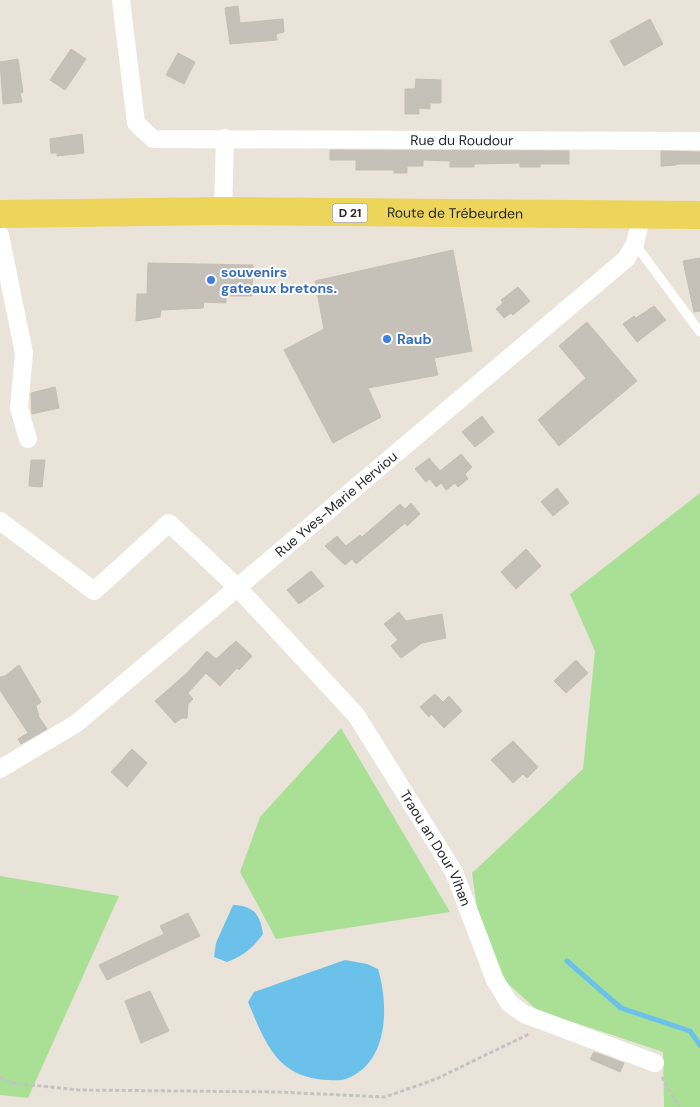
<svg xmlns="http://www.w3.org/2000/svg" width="700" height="1107" viewBox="0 0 700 1107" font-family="'DM Sans',sans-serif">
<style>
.green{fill:#aae095}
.water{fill:#6cc1eb}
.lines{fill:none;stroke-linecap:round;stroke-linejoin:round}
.stream{stroke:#6cc1eb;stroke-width:5}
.building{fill:#c5c0b8;stroke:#c5bfb3}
.path{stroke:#c3c3c3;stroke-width:3;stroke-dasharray:4 2.5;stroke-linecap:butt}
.service{stroke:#fff;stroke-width:9}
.minor{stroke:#fff;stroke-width:18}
.primary{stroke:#edd45b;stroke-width:28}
.shop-dot{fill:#3f7fe0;stroke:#fff;stroke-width:2}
.labels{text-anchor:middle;stroke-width:4;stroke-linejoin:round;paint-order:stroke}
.shield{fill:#fff;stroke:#686868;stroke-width:1}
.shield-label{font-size:12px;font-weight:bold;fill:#272727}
.street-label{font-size:14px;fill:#272727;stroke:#fff}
.shop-label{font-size:14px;font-weight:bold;fill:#366cbe;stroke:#fff;text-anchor:start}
</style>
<rect width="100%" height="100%" fill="#eae3d9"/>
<!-- green -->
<g class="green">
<path d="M700,493V1107H664L663,1052L537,1010L504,980L477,908L472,873L583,769L595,651L570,594Z"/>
<path d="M341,728L450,912L276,939L240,872L260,817Z"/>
<path d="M0,876L119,896L28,1098L0,1095Z"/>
</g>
<!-- water -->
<g class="water">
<path d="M233,905C254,906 260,914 263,934C253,948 243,956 227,962L214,957L216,943Z"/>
<path d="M345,960L367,964L378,969C389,1006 389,1063 346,1079C341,1081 332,1080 327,1080C315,1080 297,1075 287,1067C267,1052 258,1025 248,1002L254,992Z"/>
</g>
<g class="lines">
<!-- stream -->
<path class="stream" d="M567,961L621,1008L690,1031L700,1045"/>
</g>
<!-- building -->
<g class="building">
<path d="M238,6L240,23L283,19L284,32L276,34L277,40L230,44L225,8Z"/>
<path d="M650,19L663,44L624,66L610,41Z"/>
<path d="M71,49L86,59L65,90L50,80Z"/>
<path d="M178,53L195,62L184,84L166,75Z"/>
<path d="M18,59L23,92L20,93L22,102L3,104L0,62Z"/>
<path d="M416,79L441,80V103H430V109L419,108V114H405V89H415Z"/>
<path d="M82,134L84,153L57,156V153H51L50,139Z"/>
<path d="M330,150L569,151V164H540V167H520V163L474,164V167H450V161L423,160V166H407V173H394V170H356V160H330Z"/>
<path d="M661,151L700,152V164H676V165L661,166Z"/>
<path d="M453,250L472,351L434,358L438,375L368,388L381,417L333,443L284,350L324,329L315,281Z"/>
<path d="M700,258V311L694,312L683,261Z"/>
<path d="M148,263L253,265L252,296H226V303L204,302L203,308L161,310L160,317L136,321L137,294H147Z"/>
<path d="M518,287L530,301L513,315L511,313L504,318L496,309L503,303L501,300Z"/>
<path d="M654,306L666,320L637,342L623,324L634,316L636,318Z"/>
<path d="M587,322L637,381L559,446L538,420L586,378L559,346Z"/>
<path d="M55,387L59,408L32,414L31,393Z"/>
<path d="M482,416L494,432L475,447L462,432Z"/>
<path d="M461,454L472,467L465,474L468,479L458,487L455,483L446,490L441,483L436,487L430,479L426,482L415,469L429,458L440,471Z"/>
<path d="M31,460H45L42,487L29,486Z"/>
<path d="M557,488L569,503L553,516L541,502Z"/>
<path d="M411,503L420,514L407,526L405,523L356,564L352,559L345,565L325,546L337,536L346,546L360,535L362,537L400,504L405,509Z"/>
<path d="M526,549L541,566L516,589L501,572Z"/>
<path d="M311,571L324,586L299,604L287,590Z"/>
<path d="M399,612L406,621L442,614L446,638L422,643L401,658L391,646L398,640L384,624Z"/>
<path d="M236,641L252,656L239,670L237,668L220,686L206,673L188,693L193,699L188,704L187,718H182L175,723L155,701L187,673L207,651L216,659Z"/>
<path d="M576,660L588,673L566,693L554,681Z"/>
<path d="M19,665L41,702L36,706L39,717L47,729L21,744L18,739L28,733L0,690V677L5,676Z"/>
<path d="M435,694L443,702L449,696L462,711L444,728L431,714L429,717L420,707Z"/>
<path d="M513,741L538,767L527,778L523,774L513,783L491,760Z"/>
<path d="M132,749L147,763L127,787L111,772Z"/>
<path d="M188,913L200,936L107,980L99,965L164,934L160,926Z"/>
<path d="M150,991L169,1031L141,1043L125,1001Z"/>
<path d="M594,1052L624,1063L620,1072L590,1059Z"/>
</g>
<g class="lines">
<!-- path -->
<g class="path">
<path d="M0,1077L12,1083L79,1090L278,1092L385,1097L436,1079L529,1034"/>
<path d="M662,1077L679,1107"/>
</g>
<!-- service -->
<path class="service" d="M635,244L700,332"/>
<!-- minor -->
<g class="minor">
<path id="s1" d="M121,0L136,123L153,139L700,141"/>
<path d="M223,211L225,138"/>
<path d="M0,235L24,353L19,408L28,439"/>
<path id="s2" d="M0,521L94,591L169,523L237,587L356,715L454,872L495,980L509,1003L524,1014L655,1063"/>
<path id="s3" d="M0,769L77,723L626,259L635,244L642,214"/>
</g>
<!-- primary -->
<path class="primary" id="s4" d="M0,214L223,211L700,215"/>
</g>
<!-- markers -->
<g class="shop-dot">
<circle cx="211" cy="280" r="5"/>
<circle cx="387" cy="339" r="5"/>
</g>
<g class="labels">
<!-- shield labels -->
<rect class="shield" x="332.5" y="203.5" width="35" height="19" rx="4"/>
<g class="shield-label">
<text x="350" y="217">D 21</text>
</g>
<!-- street labels -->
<g class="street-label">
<text dy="5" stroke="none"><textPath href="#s1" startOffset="456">Rue du Roudour</textPath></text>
<text dy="5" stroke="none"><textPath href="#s4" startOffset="455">Route de Trébeurden</textPath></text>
<text dy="5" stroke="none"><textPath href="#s3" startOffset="429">Rue Yves-Marie Herviou</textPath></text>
<text dy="5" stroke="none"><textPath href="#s2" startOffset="642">Traou an Dour Vihan</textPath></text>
</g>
<!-- shop labels -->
<g class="shop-label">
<text x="221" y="277">souvenirs<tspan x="221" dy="16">gateaux bretons.</tspan></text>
<text x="397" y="344">Raub</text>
</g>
</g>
</svg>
